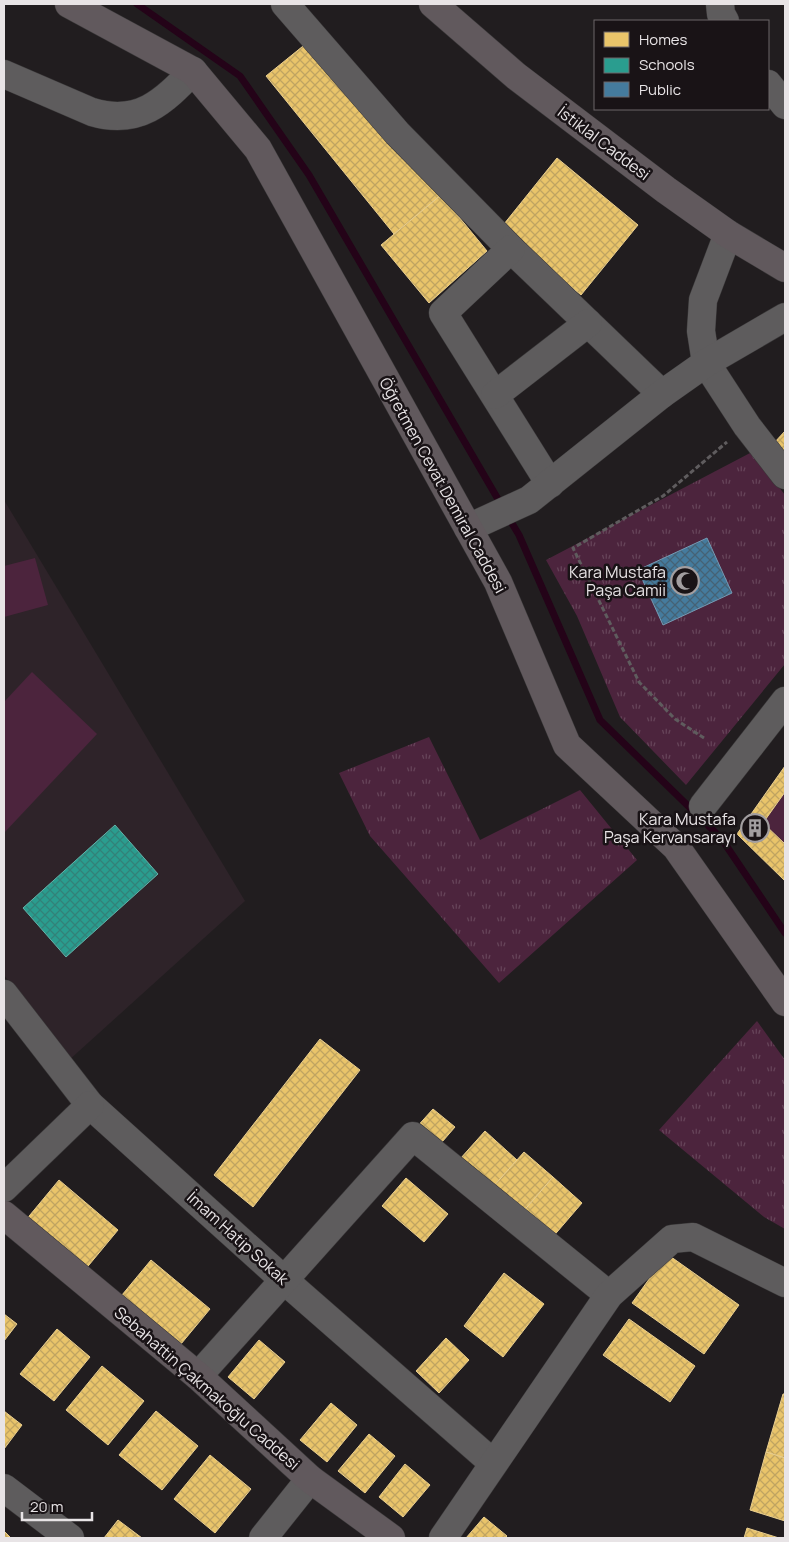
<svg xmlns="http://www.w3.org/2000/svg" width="789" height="1542" viewBox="0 0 789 1542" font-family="Manrope,sans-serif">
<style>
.built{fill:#2e2329}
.grass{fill:#4c243d}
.park{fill:url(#park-tufts)}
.homes{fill:url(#homes-cross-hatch);stroke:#e9ce8f}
.schools{fill:url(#schools-cross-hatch);stroke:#63b2a9}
.public{fill:url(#public-cross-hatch);stroke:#769ab3}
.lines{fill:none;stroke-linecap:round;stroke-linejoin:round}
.stream{stroke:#240318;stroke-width:7}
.minor-casing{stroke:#3a3839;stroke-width:29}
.major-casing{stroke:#3a3839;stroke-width:29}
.path{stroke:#5f5c5e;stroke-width:3;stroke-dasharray:5 2.5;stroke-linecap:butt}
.minor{stroke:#5e5c5d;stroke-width:28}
.major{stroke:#61595d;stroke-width:28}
.labels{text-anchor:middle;stroke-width:5;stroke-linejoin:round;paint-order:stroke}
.street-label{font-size:16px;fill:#e8e4e6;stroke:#191316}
.poi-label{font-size:16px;fill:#e8e4e6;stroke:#191316;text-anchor:end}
</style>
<defs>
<pattern id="park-tufts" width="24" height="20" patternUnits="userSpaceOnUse" patternTransform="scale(1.25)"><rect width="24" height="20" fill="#4c243d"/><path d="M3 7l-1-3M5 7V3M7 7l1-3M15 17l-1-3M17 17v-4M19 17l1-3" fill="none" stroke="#664459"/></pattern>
<pattern id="homes-cross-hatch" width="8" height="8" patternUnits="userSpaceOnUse" patternTransform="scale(1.25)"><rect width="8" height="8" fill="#e9c46a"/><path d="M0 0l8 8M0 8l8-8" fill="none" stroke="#c0a461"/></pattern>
<pattern id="schools-cross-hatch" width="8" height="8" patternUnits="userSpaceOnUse" patternTransform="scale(1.25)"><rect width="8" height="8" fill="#2a9d8f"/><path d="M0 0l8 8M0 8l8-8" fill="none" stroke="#328279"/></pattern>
<pattern id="public-cross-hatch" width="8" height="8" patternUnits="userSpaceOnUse" patternTransform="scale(1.25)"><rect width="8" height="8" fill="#457b9d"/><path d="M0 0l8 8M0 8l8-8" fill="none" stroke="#456275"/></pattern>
</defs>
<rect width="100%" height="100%" fill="#211d1f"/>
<!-- built -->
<path class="built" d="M4,500L245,901L68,1061L4,975Z"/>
<!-- grass -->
<g class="grass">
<path d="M35,558L48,605L4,617V566Z"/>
<path d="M32,672L97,734L4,833V702Z"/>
<path d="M785,792V844L763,823Z"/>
</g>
<!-- park -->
<g class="park">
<path d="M752,452L785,495V664L686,785L620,717L577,616L546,560Z"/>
<path d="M429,737L480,840L580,790L637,860L499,983L370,836L339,773Z"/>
<path d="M757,1021L785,1060V1229L764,1217L659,1130Z"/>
</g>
<!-- homes -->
<g class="homes">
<path d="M313,38L441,195L394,234L266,76Z"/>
<path d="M557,158L638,225L581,295L500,229Z"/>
<path d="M441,195L487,251L429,303L381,245Z"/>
<path d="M785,431V453L774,443Z"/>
<path d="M785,766V792L763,823L785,844V881L737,834Z"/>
<path d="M320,1039L360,1070L253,1207L214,1175Z"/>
<path d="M433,1109L455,1127L436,1149L414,1130Z"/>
<path d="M485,1131L517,1160L493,1187L460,1159Z"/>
<path d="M524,1152L553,1177L522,1213L493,1187Z"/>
<path d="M553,1177L582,1203L551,1239L522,1213Z"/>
<path d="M406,1178L448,1214L424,1242L382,1206Z"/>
<path d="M59,1180L118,1230L84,1271L25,1221Z"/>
<path d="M667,1254L739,1305L704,1354L632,1303Z"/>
<path d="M151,1260L210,1309L176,1350L117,1301Z"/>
<path d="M504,1273L544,1304L503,1357L464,1326Z"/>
<path d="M4,1314L17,1324L4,1341Z"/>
<path d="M629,1319L695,1366L670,1402L603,1355Z"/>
<path d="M57,1329L90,1357L54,1401L20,1374Z"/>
<path d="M446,1338L469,1360L439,1393L416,1371Z"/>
<path d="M259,1340L285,1362L254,1399L228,1377Z"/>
<path d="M102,1366L144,1401L108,1445L66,1410Z"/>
<path d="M783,1394H785V1458L766,1452Z"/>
<path d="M331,1403L357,1425L327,1462L300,1440Z"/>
<path d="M4,1411L22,1425L4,1449Z"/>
<path d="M156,1411L198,1446L162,1490L119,1455Z"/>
<path d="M369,1434L395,1456L365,1493L338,1471Z"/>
<path d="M766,1452L785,1458V1521L750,1510Z"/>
<path d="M210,1455L251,1489L215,1533L174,1499Z"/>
<path d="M405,1464L430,1485L403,1517L379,1497Z"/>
<path d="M484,1517L507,1536L505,1538H466Z"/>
<path d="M118,1520L142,1538H104Z"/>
<path d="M747,1528L779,1538H744Z"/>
<path d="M4,1531L10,1537L9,1538H4Z"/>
</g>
<!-- schools -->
<path class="schools" d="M115,825L158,874L66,957L23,908Z"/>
<!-- public -->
<path class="public" d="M707,538L732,593L663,625L638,570Z"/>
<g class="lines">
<!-- stream -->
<g class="stream">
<path d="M137,4L240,76L309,175L502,506"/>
<path d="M507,515L519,535L600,720L721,838L785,933"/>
</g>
<defs>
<g id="minor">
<path d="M285,4L397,133L511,249L662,394"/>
<path d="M720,4L721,14L725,21"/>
<path d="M4,74L92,112C139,126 163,102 193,71"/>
<path d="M768,84L785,105"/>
<path d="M728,234L703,300L701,331L706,363L747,426L785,475"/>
<path d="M511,249L443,313L550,484"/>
<path d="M495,395L588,323"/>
<path d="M468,528L529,500L662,394L706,363L785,317"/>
<path d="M703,806L785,701"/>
<path d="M4,994L90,1105L284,1280L493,1463"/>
<path d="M4,1188L90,1105"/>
<path d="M198,1376L413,1136L609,1295"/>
<path d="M4,1488L70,1538"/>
<path d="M263,1538L310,1479"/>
<path d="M443,1538L609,1295L672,1239L693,1237L785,1283"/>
</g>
<g id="major">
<path d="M69,4L193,71L258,149L498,582L567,745L676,847L785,1002"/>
<path d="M433,4L516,76L666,190L728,234L785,268"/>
<path d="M4,1215L198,1376L310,1479L391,1538"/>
</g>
</defs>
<!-- minor casing -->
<use href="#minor" class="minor-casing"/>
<!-- major casing -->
<use href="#major" class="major-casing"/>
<!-- path -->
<path class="path" d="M704,738L675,719L639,682L573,548L663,496L727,442"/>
<!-- minor -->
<use href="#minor" class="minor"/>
<!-- major -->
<use href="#major" class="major"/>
</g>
<!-- icons -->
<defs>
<symbol id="mosque-ring" viewBox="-11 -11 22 22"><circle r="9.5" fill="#191316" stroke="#a29ea0" stroke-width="1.5"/><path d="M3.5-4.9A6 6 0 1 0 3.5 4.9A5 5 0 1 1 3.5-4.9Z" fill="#a29ea0"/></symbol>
<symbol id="building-ring" viewBox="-11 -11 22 22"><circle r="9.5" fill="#191316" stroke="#a29ea0" stroke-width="1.5"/><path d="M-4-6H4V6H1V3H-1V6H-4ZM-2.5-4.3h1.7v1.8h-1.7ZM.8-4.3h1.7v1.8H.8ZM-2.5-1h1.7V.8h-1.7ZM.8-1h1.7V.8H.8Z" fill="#a29ea0"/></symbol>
</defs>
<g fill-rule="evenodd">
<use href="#mosque-ring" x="669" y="565" width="32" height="32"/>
<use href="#building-ring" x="739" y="812" width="32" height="32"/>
</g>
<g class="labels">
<!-- street labels -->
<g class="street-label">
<text transform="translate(604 143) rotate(37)" y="6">İstiklal Caddesi</text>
<text transform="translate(443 485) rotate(61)" y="6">Öğretmen Cevat Demiral Caddesi</text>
<text transform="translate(238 1238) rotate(42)" y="6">İmam Hatip Sokak</text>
<text transform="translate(207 1388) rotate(41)" y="6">Sebahattin Çakmakoğlu Caddesi</text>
</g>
<!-- poi labels -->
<g class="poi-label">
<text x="666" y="578">Kara Mustafa<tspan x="666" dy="18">Paşa Camii</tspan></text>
<text x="736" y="825">Kara Mustafa<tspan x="736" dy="18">Paşa Kervansarayı</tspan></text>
</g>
</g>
<!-- border -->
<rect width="789" height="1542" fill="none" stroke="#e8e4e6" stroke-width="10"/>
<!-- legend -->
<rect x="594" y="20" width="175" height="90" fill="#191316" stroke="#6c6769"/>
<rect x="604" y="32" width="25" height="15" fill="#e9c46a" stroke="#6c6769"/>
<text x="639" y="45" font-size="15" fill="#e8e4e6">Homes</text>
<rect x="604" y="58" width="25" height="15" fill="#2a9d8f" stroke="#6c6769"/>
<text x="639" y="70" font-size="15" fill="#e8e4e6">Schools</text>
<rect x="604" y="82" width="25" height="15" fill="#457b9d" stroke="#6c6769"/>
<text x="639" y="95" font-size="15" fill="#e8e4e6">Public</text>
<!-- scale -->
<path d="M22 1512v8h70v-8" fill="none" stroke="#e8e4e6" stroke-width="2.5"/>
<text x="30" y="1512" font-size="15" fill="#e8e4e6" stroke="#191316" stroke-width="4" paint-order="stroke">20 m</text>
</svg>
